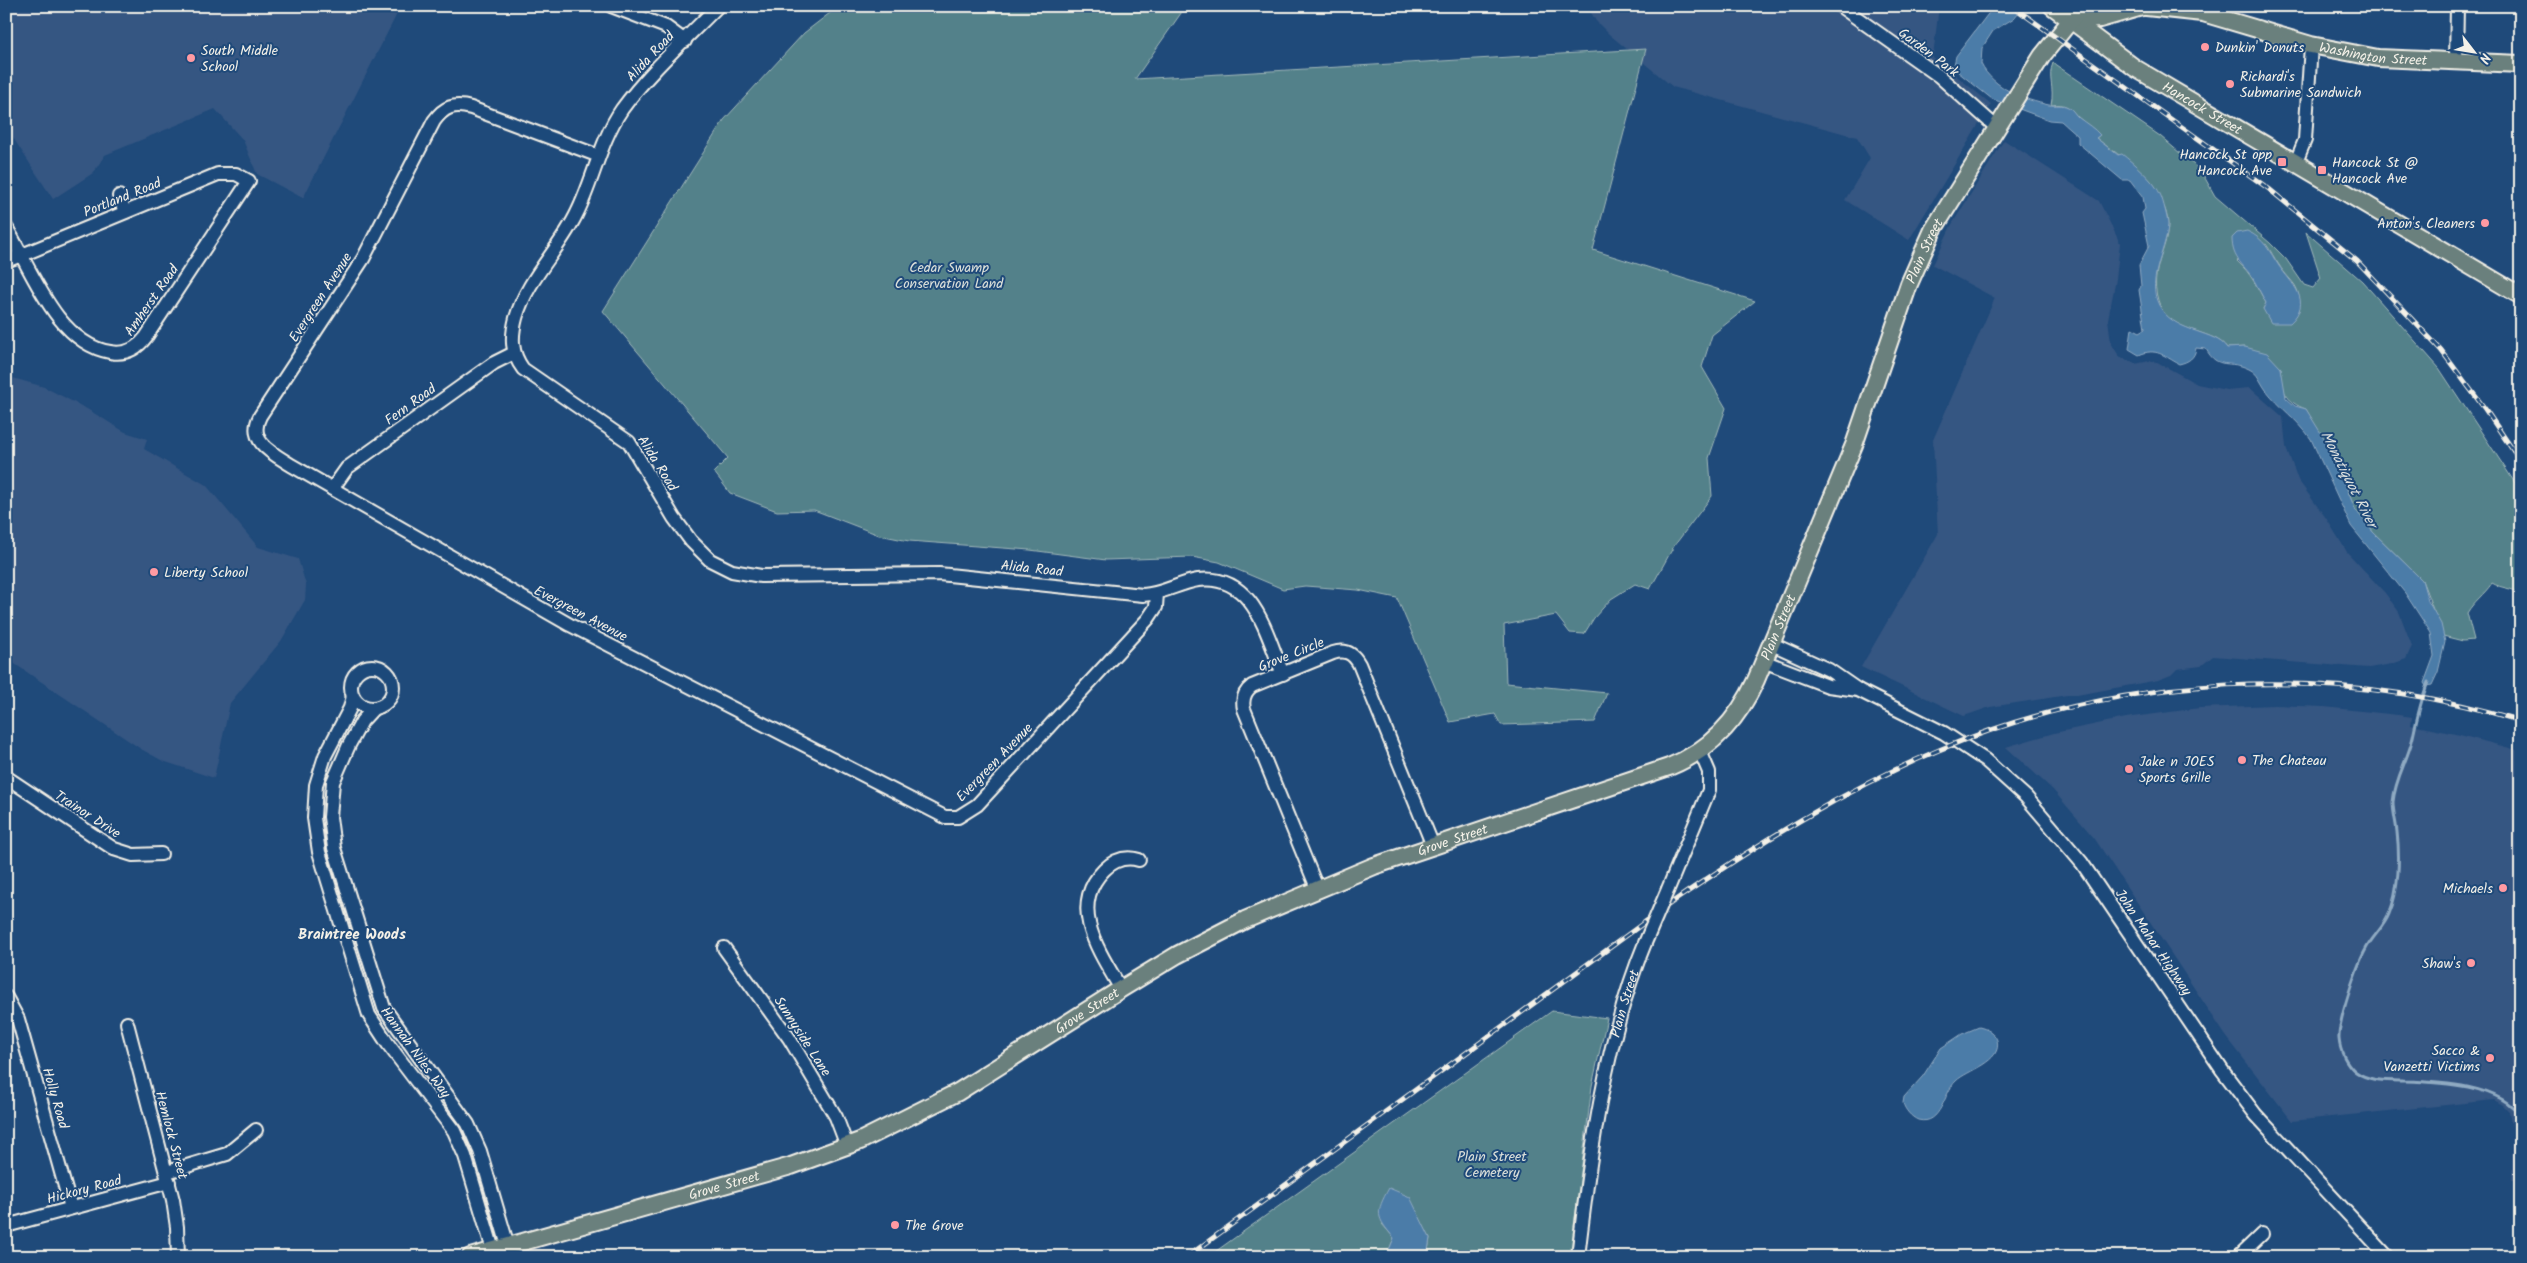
<svg xmlns="http://www.w3.org/2000/svg" width="2527" height="1263" viewBox="0 0 2527 1263" font-family="Kalam,sans-serif">
<style>
.built{fill:#365682}
.green{fill:#52818a;stroke:#a3b9b9;fill-rule:evenodd}
.water{fill:#4b7ba8;stroke:#8faac2}
.lines{fill:none;stroke-linecap:round;stroke-linejoin:round}
.stream{stroke:#8faac2;stroke-width:3}
.minor-casing{stroke:#f4f1e8;stroke-width:16}
.major-casing{stroke:#f4f1e8;stroke-width:20}
.minor{stroke:#1f4a7a;stroke-width:12}
.major{stroke:#6a807d;stroke-width:16}
.rail-casing{stroke:#f4f1e8;stroke-width:5}
.rail{stroke:#1f4a7a;stroke-width:3;stroke-dasharray:9;stroke-linecap:butt}
.minor-bridge-casing{stroke:#f4f1e8;stroke-width:16;stroke-linecap:butt}
.minor-bridge{stroke:#1f4a7a;stroke-width:12}
.poi-dot{fill:#ff9aa2;stroke:#1f4a7a;stroke-width:2}
.labels{text-anchor:middle;stroke-width:4;stroke-linejoin:round;paint-order:stroke}
.poi-label{font-size:14px;fill:#f4f1e8;stroke:#1f4a7a;text-anchor:start}
.street-label{font-size:14px;fill:#f4f1e8;stroke:#1f4a7a}
.park-label{font-size:14px;fill:#dce0da;stroke:#1f4a7a}
.water-label{font-size:15px;font-style:italic;fill:#dbdfde;stroke:#1f4a7a}
.neighbourhood-label{font-size:15px;font-weight:bold;fill:#f4f1e8;stroke:#1f4a7a}
</style>
<rect width="100%" height="100%" fill="#1f4a7a"/>
<filter id="ink" filterUnits="userSpaceOnUse"><feTurbulence type="fractalNoise" baseFrequency=".02" numOctaves="2"/><feDisplacementMap in="SourceGraphic" scale="10" xChannelSelector="R" yChannelSelector="G"/><feConvolveMatrix kernelMatrix="1 2 1 2 8 2 1 2 1" color-interpolation-filters="sRGB"/></filter>
<g filter="url(#ink)">
<!-- built -->
<g class="built">
<path d="M6,6H401L303,198L257,174L243,140L215,109L105,155L93,173L53,199L6,127Z"/>
<path d="M1587,6H1939L1933,57L1991,104L1909,240L1845,200L1870,158L1857,137L1673,87L1610,35L1596,21Z"/>
<path d="M2004,140L2099,201L2120,243L2116,279L2108,319L2111,343L2119,356L2135,364L2150,361L2157,362L2197,384L2226,390L2250,388L2283,417L2286,447L2298,480L2326,518L2347,552L2385,593L2399,612L2412,646L2406,659L2392,664L2369,668L2213,656L2201,666L2177,669L2171,675L2158,680L2077,695H2067L1990,707L1964,716L1861,667L1938,534L1933,440L1995,298L1933,265L1951,226Z"/>
<path d="M6,376L44,387L87,409L125,432L147,439L144,449L206,485L258,547L298,559L306,585L305,600L281,641L230,703L214,778L163,761L141,749L6,658Z"/>
<path d="M2275,705L2324,707L2398,715L2412,717L2411,725L2456,734L2521,751V1180L2512,1181L2513,1134L2509,1111L2503,1105L2494,1100L2292,1121L2226,1036L2095,839L2053,790L2006,747L2054,733L2126,718L2200,708Z"/>
</g>
<!-- green -->
<g class="green">
<path d="M839,6H1186L1135,79L1646,49L1593,250L1755,301L1712,335L1702,367L1726,408L1709,458L1712,496L1674,546L1650,589L1635,584L1611,599L1594,618L1584,634L1570,633L1556,615L1504,625L1506,683L1607,693L1595,722L1501,725L1495,714L1450,722L1397,598L1358,590L1305,586L1283,589L1219,562L1192,557L1106,560L1030,550L909,541L879,535L814,510L777,511L730,493L714,472L728,458L603,311L724,120L804,33Z"/>
<path d="M2053,63L2160,136L2201,171L2215,196L2270,243L2286,259L2304,285L2313,288L2321,278L2306,232L2362,281L2439,368L2521,492V594C2511,587 2502,589 2492,583C2484,595 2474,601 2467,613L2474,640L2463,641L2443,636L2422,580L2373,532L2355,509L2344,482L2306,409C2287,403 2279,388 2281,368L2245,347L2227,348C2215,330 2173,333 2161,308C2143,269 2176,244 2166,212C2165,208 2162,203 2160,199C2157,193 2156,186 2152,182C2135,164 2115,153 2096,138L2100,135C2093,128 2085,124 2078,117C2068,107 2067,103 2051,105C2055,87 2047,78 2053,63ZM2266,244C2271,251 2274,258 2279,265C2292,285 2301,283 2299,311L2263,309L2266,303C2257,287 2251,273 2237,261Z"/>
<path d="M1552,1011L1607,1018L1592,1086L1570,1257H1431L1428,1251L1430,1238L1420,1219L1382,1224L1394,1238L1386,1257H1217L1212,1254Z"/>
</g>
<!-- water -->
<g class="water">
<path d="M1994,6H2024L2014,18L1993,31L1982,48L1981,64C1993,88 2024,100 2049,105C2056,106 2062,104 2068,107C2073,109 2075,115 2079,118C2087,124 2094,128 2100,135L2096,138L2118,155L2122,154C2133,163 2156,182 2161,196C2163,201 2168,219 2168,225C2166,253 2143,284 2162,310C2178,333 2216,331 2227,348L2245,347L2267,353L2281,368L2286,398L2295,406L2306,409L2332,451L2355,509L2373,532L2422,580L2428,601L2441,624L2445,642L2438,672L2432,685L2426,686L2424,683L2434,656L2431,633L2405,593L2351,526L2311,439C2298,420 2279,407 2266,390C2260,382 2258,373 2249,369C2229,359 2218,371 2206,349L2196,348C2195,358 2188,362 2179,364C2164,356 2156,347 2139,355L2129,349L2132,328L2140,332L2145,329L2139,290L2141,286L2139,265L2149,246L2142,213L2145,209L2143,197L2130,180H2122L2078,143V136L2061,121L2049,120L1992,99L1958,72L1954,65L1956,56Z"/>
<path d="M2247,231C2265,239 2269,251 2279,266C2291,283 2314,301 2290,323H2271L2263,309L2266,303C2262,296 2259,289 2255,282C2245,264 2232,261 2232,238L2237,233Z"/>
<path d="M1979,1027C1987,1029 1994,1032 1997,1040C2003,1062 1967,1070 1956,1081C1943,1093 1942,1126 1918,1120C1911,1117 1905,1110 1903,1103L1904,1097L1923,1076L1941,1048L1962,1034Z"/>
<path d="M1389,1188L1410,1197L1430,1238L1428,1251L1431,1257H1386L1394,1238C1376,1217 1375,1213 1389,1188Z"/>
</g>
<g class="lines">
<!-- stream -->
<g class="stream">
<path d="M2428,682C2421,700 2417,718 2413,737C2408,760 2395,778 2393,802C2393,812 2396,822 2397,832C2400,857 2399,891 2389,914C2384,927 2372,937 2366,949C2357,965 2338,1021 2339,1039C2340,1051 2346,1064 2356,1072C2370,1082 2387,1080 2403,1081C2437,1082 2503,1084 2521,1118"/>
<path d="M2521,1171V1214"/>
</g>
<defs>
<g id="minor">
<path d="M611,6L666,27L685,41"/>
<path d="M718,6C686,39 649,72 622,109C600,141 594,179 577,213C560,249 527,279 516,318C511,337 511,353 523,369L629,442L674,518L691,541L710,560L732,571L761,576L939,574L1143,595C1163,594 1179,583 1198,580C1254,573 1266,634 1283,674"/>
<path d="M1840,6L1939,76L1996,127"/>
<path d="M2456,62L2457,6"/>
<path d="M599,156L471,108C454,103 444,107 434,121L363,259L260,416C247,441 272,453 291,465L570,625L945,817H958L977,805L1148,619L1156,607L1157,593"/>
<path d="M2296,162L2305,140L2311,45"/>
<path d="M119,196L125,212"/>
<path d="M6,227C31,268 56,343 110,352C126,355 137,349 146,337L249,181L236,174H218L22,255L6,261"/>
<path d="M332,489L347,468L494,363L514,353"/>
<path d="M1770,643L1829,670L1858,690L1944,733L1985,760L2026,797L2082,863L2222,1070L2256,1115L2388,1257"/>
<path d="M1763,661L1828,686L1858,690"/>
<circle cx="372" cy="687" r="21"/>
<path d="M353,696L350,708L325,756L316,785L314,818L319,852L369,1015L388,1044L454,1131L465,1156L493,1250"/>
<path d="M374,708L362,721L349,745L333,782L330,817L334,848L384,1008L468,1124L480,1151L508,1246"/>
<path d="M6,777L114,849L133,855L161,854"/>
<path d="M1317,888L1244,709C1242,700 1244,692 1252,686L1333,653C1345,649 1353,653 1359,664L1433,846"/>
<path d="M1668,889L1709,790V772L1700,751"/>
<path d="M724,948L789,1038L836,1117L847,1146"/>
<path d="M1121,989C1100,953 1067,907 1104,870C1114,860 1126,856 1139,860"/>
<path d="M6,997L18,1019L71,1208"/>
<path d="M127,1023L173,1200L177,1227L178,1257"/>
<path d="M167,1172L227,1154L256,1130"/>
<path d="M6,1226L169,1182"/>
<path id="s1" d="M1578,1257C1590,1154 1605,1040 1645,943"/>
<path d="M2238,1257L2262,1234"/>
</g>
<g id="major">
<path id="s2" d="M2052,6L2135,68L2521,296"/>
<path id="s3" d="M2137,6L2203,13L2311,45L2378,58L2521,64"/>
<path d="M2070,21L2100,19L2142,7"/>
<path id="s4" d="M470,1257L791,1166L860,1141L958,1092L1121,989L1177,955L1245,920L1374,866L1669,767C1711,750 1738,720 1756,680L1854,445L1909,284L1933,230L2042,56L2075,15L2088,6"/>
</g>
</defs>
<!-- minor casing -->
<use href="#minor" class="minor-casing"/>
<!-- major casing -->
<use href="#major" class="major-casing"/>
<!-- minor -->
<use href="#minor" class="minor"/>
<!-- major -->
<use href="#major" class="major"/>
<defs>
<g id="rail">
<path d="M2012,6L2269,189L2357,261L2441,350L2485,409L2521,462"/>
<path d="M1187,1257L1671,903C1756,845 1844,790 1939,750C2123,673 2330,663 2521,721"/>
</g>
</defs>
<!-- rail casing -->
<use href="#rail" class="rail-casing"/>
<!-- rail -->
<use href="#rail" class="rail"/>
<defs>
<path id="minor-bridge" d="M1645,943L1668,889"/>
</defs>
<!-- minor-bridge casing -->
<use href="#minor-bridge" class="minor-bridge-casing"/>
<!-- minor-bridge -->
<use href="#minor-bridge" class="minor-bridge"/>
</g>
</g>
<!-- markers -->
<g class="poi-dot">
<circle cx="2205" cy="47" r="5"/>
<circle cx="191" cy="58" r="5"/>
<circle cx="2230" cy="84" r="5"/>
<rect x="2277" y="157" width="10" height="10" rx="2.5"/>
<rect x="2317" y="165" width="10" height="10" rx="2.5"/>
<circle cx="2485" cy="223" r="5"/>
<circle cx="154" cy="572" r="5"/>
<circle cx="2242" cy="760" r="5"/>
<circle cx="2129" cy="769" r="5"/>
<circle cx="2503" cy="888" r="5"/>
<circle cx="2471" cy="963" r="5"/>
<circle cx="2490" cy="1058" r="5"/>
<circle cx="895" cy="1225" r="5"/>
</g>
<g class="labels">
<!-- poi labels -->
<g class="poi-label">
<text x="2215" y="52">Dunkin' Donuts</text>
<text x="201" y="55">South Middle<tspan x="201" dy="16">School</tspan></text>
<text x="2240" y="81">Richardi's<tspan x="2240" dy="16">Submarine Sandwich</tspan></text>
<text x="2272" y="159" text-anchor="end">Hancock St opp<tspan x="2272" dy="16">Hancock Ave</tspan></text>
<text x="2332" y="167">Hancock St @<tspan x="2332" dy="16">Hancock Ave</tspan></text>
<text x="2475" y="228" text-anchor="end">Anton's Cleaners</text>
<text x="164" y="577">Liberty School</text>
<text x="2252" y="765">The Chateau</text>
<text x="2139" y="766">Jake n JOES<tspan x="2139" dy="16">Sports Grille</tspan></text>
<text x="2493" y="893" text-anchor="end">Michaels</text>
<text x="2461" y="968" text-anchor="end">Shaw's</text>
<text x="2480" y="1055" text-anchor="end">Sacco &amp;<tspan x="2480" dy="16">Vanzetti Victims</tspan></text>
<text x="905" y="1230">The Grove</text>
</g>
<!-- street labels -->
<g class="street-label">
<text transform="translate(1929 52) rotate(37)" y="5">Garden Park</text>
<text dy="5" stroke="none"><textPath href="#s3" startOffset="242">Washington Street</textPath></text>
<text transform="translate(650 56) rotate(-47)" y="5">Alida Road</text>
<text dy="5" stroke="none"><textPath href="#s2" startOffset="182">Hancock Street</textPath></text>
<text transform="translate(122 197) rotate(-22)" y="5">Portland Road</text>
<text dy="5" stroke="none"><textPath href="#s4" startOffset="1890">Plain Street</textPath></text>
<text transform="translate(320 297) rotate(-57)" y="5">Evergreen Avenue</text>
<text transform="translate(151 300) rotate(-55)" y="5">Amherst Road</text>
<text transform="translate(410 404) rotate(-36)" y="5">Fern Road</text>
<text transform="translate(658 463) rotate(58)" y="5">Alida Road</text>
<text transform="translate(1032 568) rotate(6)" y="5">Alida Road</text>
<text transform="translate(581 613) rotate(28)" y="5">Evergreen Avenue</text>
<text dy="5" stroke="none"><textPath href="#s4" startOffset="1486">Plain Street</textPath></text>
<text transform="translate(1291 654) rotate(-22)" y="5">Grove Circle</text>
<text transform="translate(994 762) rotate(-46)" y="5">Evergreen Avenue</text>
<text transform="translate(88 814) rotate(33)" y="5">Trainor Drive</text>
<text dy="5" stroke="none"><textPath href="#s4" startOffset="1074">Grove Street</textPath></text>
<text transform="translate(2154 942) rotate(56)" y="5">John Mahar Highway</text>
<text dy="5" stroke="none"><textPath href="#s1" startOffset="258">Plain Street</textPath></text>
<text dy="5" stroke="none"><textPath href="#s4" startOffset="669">Grove Street</textPath></text>
<text transform="translate(803 1036) rotate(57)" y="5">Sunnyside Lane</text>
<text transform="translate(416 1052) rotate(54)" y="5">Hannah Niles Way</text>
<text transform="translate(56 1098) rotate(74)" y="5">Holly Road</text>
<text transform="translate(172 1135) rotate(75)" y="5">Hemlock Street</text>
<text dy="5" stroke="none"><textPath href="#s4" startOffset="264">Grove Street</textPath></text>
<text transform="translate(84 1189) rotate(-15)" y="5">Hickory Road</text>
</g>
<!-- park labels -->
<g class="park-label">
<text x="949" y="272">Cedar Swamp<tspan x="949" dy="16">Conservation Land</tspan></text>
<text x="1492" y="1161">Plain Street<tspan x="1492" dy="16">Cemetery</tspan></text>
</g>
<!-- water labels -->
<g class="water-label">
<text transform="translate(2349 479) rotate(63)" y="5">Monatiquot River</text>
</g>
<!-- neighbourhood labels -->
<g class="neighbourhood-label">
<text x="352" y="939">Braintree Woods</text>
</g>
</g>
<!-- margin -->
<rect width="2527" height="1263" fill="none" stroke="#1f4a7a" stroke-width="25"/>
<rect x="12" y="12" width="2502" height="1238" fill="none" stroke="#f4f1e8" stroke-width="2" filter="url(#ink)"/>
<!-- north arrow -->
<g transform="translate(2474 52) rotate(121)" stroke="#1f4a7a" stroke-width="4" paint-order="stroke">
<path d="M0-4L9 19L0 12L-9 19Z" fill="#f4f1e8"/>
<text y="-8" font-size="14" font-weight="bold" text-anchor="middle" fill="#f4f1e8">N</text>
</g>
</svg>
